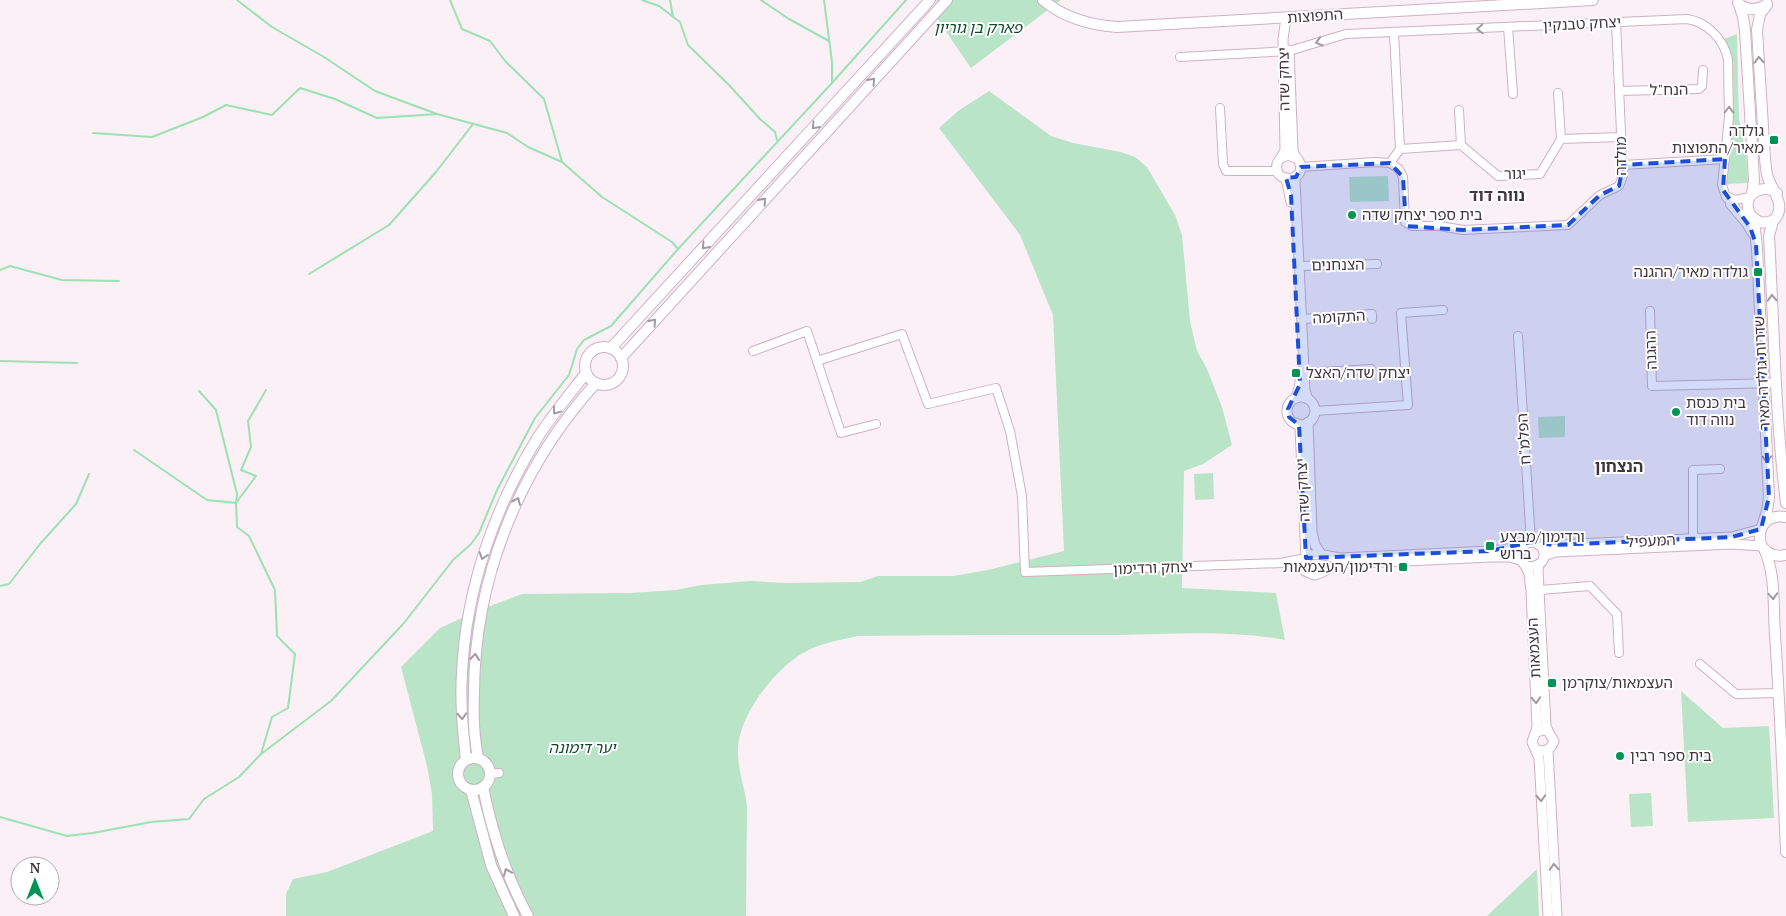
<svg xmlns="http://www.w3.org/2000/svg" width="1786" height="916" viewBox="0 0 1786 916" font-family="'PT Serif','Noto Sans Hebrew',serif">
<style>
.green{fill:#b9e4c7}
.lines{fill:none;stroke-linecap:round;stroke-linejoin:round}
.stream{stroke:#9ce1b3;stroke-width:2}
.minor-casing{stroke:#ceb2c2;stroke-width:10}
.tertiary-casing{stroke:#ceb2c2;stroke-width:11}
.secondary-casing{stroke:#ceb2c2;stroke-width:12}
.minor{stroke:#fff;stroke-width:8}
.tertiary{stroke:#fff;stroke-width:9}
.secondary{stroke:#fff;stroke-width:10}
.oneway{stroke:#a09a9e}
.marked{fill:#1d4ed8;fill-opacity:0.2;stroke:#1d4ed8;stroke-width:4;stroke-dasharray:10 6;stroke-linejoin:round}
.poi-dot{fill:#029454;stroke:#fff;stroke-width:2}
.labels{text-anchor:middle;stroke-width:4;stroke-linejoin:round;paint-order:stroke}
.street-label{font-size:15px;fill:#42363d;stroke:#fff}
.park-label{font-size:15px;font-style:italic;fill:#114629;stroke:#fff}
.poi-label{font-size:15px;fill:#42363d;stroke:#fff;text-anchor:start}
.neighbourhood-label{font-size:16px;font-weight:bold;fill:#42363d;stroke:#fff}
</style>
<rect width="100%" height="100%" fill="#fbf0f6"/>
<!-- green -->
<g class="green">
<path d="M937,0H1061L971,68L938,20L935,12Z"/>
<path d="M1737,34L1739,119L1746,155L1748,183L1726,184C1730,145 1742,73 1724,39Z"/>
<path d="M989,91L1051,136L1073,143L1121,152L1135,157L1147,167L1175,215L1182,235L1190,321L1197,351L1207,369L1222,407L1232,445L1203,464L1184,471L1182,588L1276,593L1285,640C1231,630 1173,634 1118,635C1031,635 945,635 858,636C840,640 820,643 803,653C774,670 736,718 738,753C738,771 745,788 747,806L746,916H286V894L293,879L327,872L433,831L432,794L427,766L401,667L440,628L477,611L522,594L630,593L676,590L701,585L751,581L785,583L861,582L878,576H953L988,570L1064,551L1053,315L1020,235L939,128L958,111Z"/>
<path d="M1388,176L1389,201L1350,202L1349,177Z"/>
<path d="M1565,416V437L1539,438L1538,417Z"/>
<path d="M1213,473L1214,499L1195,500L1194,474Z"/>
<path d="M1681,691L1723,728L1769,726L1774,818L1688,822Z"/>
<path d="M1651,793L1653,826L1631,827L1629,794Z"/>
<path d="M1537,869L1539,916H1487Z"/>
</g>
<g class="lines">
<!-- stream -->
<g class="stream">
<path d="M237,0L272,27L324,57L375,91L437,114L507,133L528,147L562,162"/>
<path d="M450,0L462,29L490,41L506,62L544,99L562,162L602,197L672,242L678,249"/>
<path d="M642,0L659,6L680,22L688,45L729,85L760,119L775,132L777,140"/>
<path d="M670,0L673,17"/>
<path d="M761,0L789,19L829,41"/>
<path d="M824,0L832,62V82"/>
<path d="M93,133L152,137L203,117L226,105L272,115L300,88L335,99L377,118L437,114"/>
<path d="M0,270L10,266L62,280L119,281"/>
<path d="M309,274L389,225L436,172L473,124"/>
<path d="M0,361L77,363"/>
<path d="M199,391L216,410L237,494L236,503L237,527L249,536L275,590L277,636L295,654L288,708L272,717L261,754"/>
<path d="M134,450L207,500L236,503L256,476L241,470L251,447L248,421L266,390"/>
<path d="M0,586L9,584L40,544L76,504L89,474"/>
<path d="M0,817L67,836L93,833L151,822L189,819L204,799L239,777L261,754L331,701L404,623L453,560L471,544L479,533L497,490L535,418L569,375L577,349L584,340L611,326L678,249L832,83L906,0"/>
</g>
<defs>
<g id="minor">
<path d="M1508,27L1513,94"/>
<path d="M1394,33L1400,149L1390,163L1399,169L1403,177L1405,222L1412,226H1440L1463,230L1568,225L1600,195L1619,186L1623,176L1616,22"/>
<path d="M1180,57L1289,51L1346,34L1687,19C1707,22 1724,39 1728,60L1729,117L1722,185L1726,197L1735,207"/>
<path d="M1619,91L1699,89L1702,86L1703,70"/>
<path d="M1558,93L1561,139"/>
<path d="M1220,108L1223,164L1226,171H1278"/>
<path d="M1459,110L1461,145"/>
<path d="M1400,149L1461,145L1498,176L1540,174L1561,139L1621,137"/>
<path d="M1623,165L1725,159"/>
<path d="M1301,167L1375,162L1390,163"/>
<path d="M1726,196L1735,200L1750,197"/>
<path d="M1299,266L1377,264"/>
<path d="M1650,311L1652,386L1776,383"/>
<path d="M1302,319L1372,314V319"/>
<path d="M1518,336L1531,542"/>
<path d="M753,351L807,331L817,361"/>
<path d="M1305,373L1371,369"/>
<path d="M1315,411L1408,405L1401,313L1443,310"/>
<path d="M876,424L841,433L817,361L902,334L928,404L996,388L1010,431L1022,496L1025,572L1281,563L1306,558"/>
<path d="M1693,539V470L1720,469"/>
<path d="M1540,590L1590,586L1617,614L1619,653"/>
<path d="M1700,664L1736,694L1779,693"/>
<path d="M490,774L499,773"/>
</g>
<g id="tertiary">
<path d="M1289,50L1293,150L1295,156"/>
<path d="M1281,158L1288,155L1298,159C1311,183 1272,185 1277,164C1279,158 1284,155 1285,150L1283,39L1286,18"/>
<path d="M1296,176L1295,181L1305,391L1308,399"/>
<path d="M1286,178L1291,202"/>
<circle cx="1301" cy="411" r="14"/>
<path d="M1296,398L1300,384V377"/>
<path d="M1308,422L1312,532L1315,545L1321,554"/>
<path d="M1297,423L1300,428L1306,558"/>
<path d="M1539,545H1554L1732,537L1761,529"/>
<path d="M1544,556L1555,552L1732,544L1762,546"/>
<path d="M1520,560L1510,557H1491L1341,564C1331,566 1324,573 1314,575L1305,571L1303,565L1305,559L1310,555L1318,554L1340,558L1490,551C1500,550 1512,549 1522,545C1526,544 1528,542 1533,542C1540,543 1545,549 1544,556C1544,560 1541,564 1537,565C1529,570 1521,564 1519,556L1523,545"/>
<path d="M1539,564L1538,571L1546,726L1548,731"/>
<path d="M1525,565L1529,574L1531,591L1537,726L1536,732"/>
<path d="M1537,750L1545,751L1551,747L1554,741L1548,731L1542,730L1535,733L1532,742L1539,758L1548,916"/>
<path d="M1548,750L1557,916"/>
</g>
<g id="secondary">
<path d="M1043,0C1064,18 1089,25 1117,27L1593,0"/>
<path d="M1738,3C1747,11 1757,11 1767,4"/>
<path d="M1739,4L1743,17L1745,30L1754,180L1752,194"/>
<path d="M1767,5L1760,14L1757,30L1765,159C1766,166 1766,172 1768,178C1773,191 1786,206 1775,219C1771,222 1765,223 1760,222C1755,220 1751,216 1749,212C1742,193 1764,183 1777,193"/>
<path d="M1731,204L1747,223L1753,233"/>
<path d="M1754,218L1757,249L1769,497L1767,511L1762,527"/>
<path d="M1773,221L1769,236C1774,325 1775,415 1786,503"/>
<circle cx="604" cy="366" r="19"/>
<path d="M611,348L930,0"/>
<path d="M621,358L947,0"/>
<path d="M1786,517C1751,511 1751,562 1786,555"/>
<path d="M1764,549C1776,574 1773,607 1775,635C1780,707 1783,780 1786,852"/>
<circle cx="474" cy="774" r="16"/>
<path d="M478,758C474,737 473,715 474,694C474,579 519,468 596,383"/>
<path d="M466,760C463,731 460,702 462,673C466,589 494,508 538,437C553,414 570,394 586,373"/>
<path d="M483,787C492,832 506,876 528,916"/>
<path d="M471,790L491,865L514,916"/>
</g>
</defs>
<!-- minor casing -->
<use href="#minor" class="minor-casing"/>
<!-- tertiary casing -->
<use href="#tertiary" class="tertiary-casing"/>
<!-- secondary casing -->
<use href="#secondary" class="secondary-casing"/>
<!-- minor -->
<use href="#minor" class="minor"/>
<!-- tertiary -->
<use href="#tertiary" class="tertiary"/>
<!-- secondary -->
<use href="#secondary" class="secondary"/>
</g>
<!-- one-way arrows -->
<defs><path id="oneway-chevron" d="M-2-3.5L2.5 0L-2 3.5" fill="none" stroke-width="1.6" stroke-linecap="round" stroke-linejoin="round" transform="scale(1.25)"/></defs>
<g class="oneway">
<use href="#oneway-chevron" transform="translate(1480 29) rotate(177)"/>
<use href="#oneway-chevron" transform="translate(1319 42) rotate(164)"/>
<use href="#oneway-chevron" transform="translate(1759 60) rotate(-93)"/>
<use href="#oneway-chevron" transform="translate(872 81) rotate(-48)"/>
<use href="#oneway-chevron" transform="translate(1729 110) rotate(-90)"/>
<use href="#oneway-chevron" transform="translate(815 126) rotate(132)"/>
<use href="#oneway-chevron" transform="translate(763 201) rotate(-48)"/>
<use href="#oneway-chevron" transform="translate(705 246) rotate(132)"/>
<use href="#oneway-chevron" transform="translate(1772 298) rotate(-93)"/>
<use href="#oneway-chevron" transform="translate(653 322) rotate(-48)"/>
<use href="#oneway-chevron" transform="translate(556 411) rotate(127)"/>
<use href="#oneway-chevron" transform="translate(1767 459) rotate(87)"/>
<use href="#oneway-chevron" transform="translate(517 501) rotate(-66)"/>
<use href="#oneway-chevron" transform="translate(483 556) rotate(108)"/>
<use href="#oneway-chevron" transform="translate(1773 596) rotate(86)"/>
<use href="#oneway-chevron" transform="translate(475 657) rotate(-84)"/>
<use href="#oneway-chevron" transform="translate(1536 700) rotate(87)"/>
<use href="#oneway-chevron" transform="translate(462 716) rotate(87)"/>
<use href="#oneway-chevron" transform="translate(1541 798) rotate(87)"/>
<use href="#oneway-chevron" transform="translate(1554 867) rotate(-93)"/>
<use href="#oneway-chevron" transform="translate(507 872) rotate(-112)"/>
</g>
<!-- marked area -->
<path class="marked" d="M1725,159L1723,190L1750,227L1756,244L1769,497L1761,529L1732,537L1554,545L1531,542L1490,551L1306,558L1299,425L1289,417L1288,409L1300,384L1291,195L1286,178L1296,177L1301,167L1390,163L1403,177L1406,226L1463,230L1568,225L1600,195L1619,186L1623,165Z"/>
<!-- markers -->
<g class="poi-dot">
<rect x="1769" y="135" width="10" height="10" rx="2.5"/>
<circle cx="1352" cy="215" r="5"/>
<rect x="1753" y="267" width="10" height="10" rx="2.5"/>
<rect x="1291" y="368" width="10" height="10" rx="2.5"/>
<circle cx="1676" cy="412" r="5"/>
<rect x="1485" y="541" width="10" height="10" rx="2.5"/>
<rect x="1398" y="562" width="10" height="10" rx="2.5"/>
<rect x="1547" y="678" width="10" height="10" rx="2.5"/>
<circle cx="1620" cy="756" r="5"/>
</g>
<g class="labels">
<!-- street labels -->
<g class="street-label">
<text transform="translate(1315 16) rotate(-4)" y="5">התפוצות</text>
<text transform="translate(1582 24) rotate(-3)" y="5">יצחק טבנקין</text>
<text transform="translate(1284 79) rotate(-91)" y="5">יצחק שדה</text>
<text transform="translate(1669 90) rotate(-1)" y="5">הנח"ל</text>
<text transform="translate(1621 156) rotate(-90)" y="5">מולדה</text>
<text transform="translate(1515 174) rotate(-1)" y="5">יגור</text>
<text transform="translate(1338 265) rotate(-1)" y="5">הצנחנים</text>
<text transform="translate(1339 317) rotate(-3)" y="5">התקומה</text>
<text transform="translate(1651 350) rotate(-92)" y="5">ההגנה</text>
<text transform="translate(1762 373) rotate(-93)" y="5">שדרות גולדה מאיר</text>
<text transform="translate(1524 439) rotate(-94)" y="5">הפלמ"ח</text>
<text transform="translate(1303 490) rotate(-93)" y="5">יצחק שדה</text>
<text transform="translate(1651 541) rotate(-3)" y="5">המעפיל</text>
<text transform="translate(1153 568) rotate(-2)" y="5">יצחק ורדימון</text>
<text transform="translate(1534 648) rotate(-93)" y="5">העצמאות</text>
</g>
<!-- park labels -->
<g class="park-label">
<text x="978" y="33">פארק בן גוריון</text>
<text x="582" y="753">יער דימונה</text>
</g>
<!-- poi labels -->
<g class="poi-label">
<text x="1764" y="136" text-anchor="end">גולדה<tspan x="1764" dy="17">מאיר/התפוצות</tspan></text>
<text x="1362" y="220">בית ספר יצחק שדה</text>
<text x="1748" y="277" text-anchor="end">גולדה מאיר/ההגנה</text>
<text x="1306" y="378">יצחק שדה/האצל</text>
<text x="1686" y="408">בית כנסת<tspan x="1686" dy="17">נווה דוד</tspan></text>
<text x="1500" y="542">ורדימון/מבצע<tspan x="1500" dy="17">ברוש</tspan></text>
<text x="1393" y="572" text-anchor="end">ורדימון/העצמאות</text>
<text x="1562" y="688">העצמאות/צוקרמן</text>
<text x="1630" y="761">בית ספר רבין</text>
</g>
<!-- neighbourhood labels -->
<g class="neighbourhood-label">
<text x="1497" y="201">נווה דוד</text>
<text x="1619" y="472">הנצחון</text>
</g>
</g>
<!-- north arrow -->
<g transform="translate(35 881)"><circle r="24" fill="#ffffff" stroke="#b3afb1"/>
<path d="M0-4L9 19L0 12L-9 19Z" fill="#029454"/>
<text y="-8" font-size="14" font-weight="bold" text-anchor="middle" fill="#42363d">N</text>
</g>
</svg>
